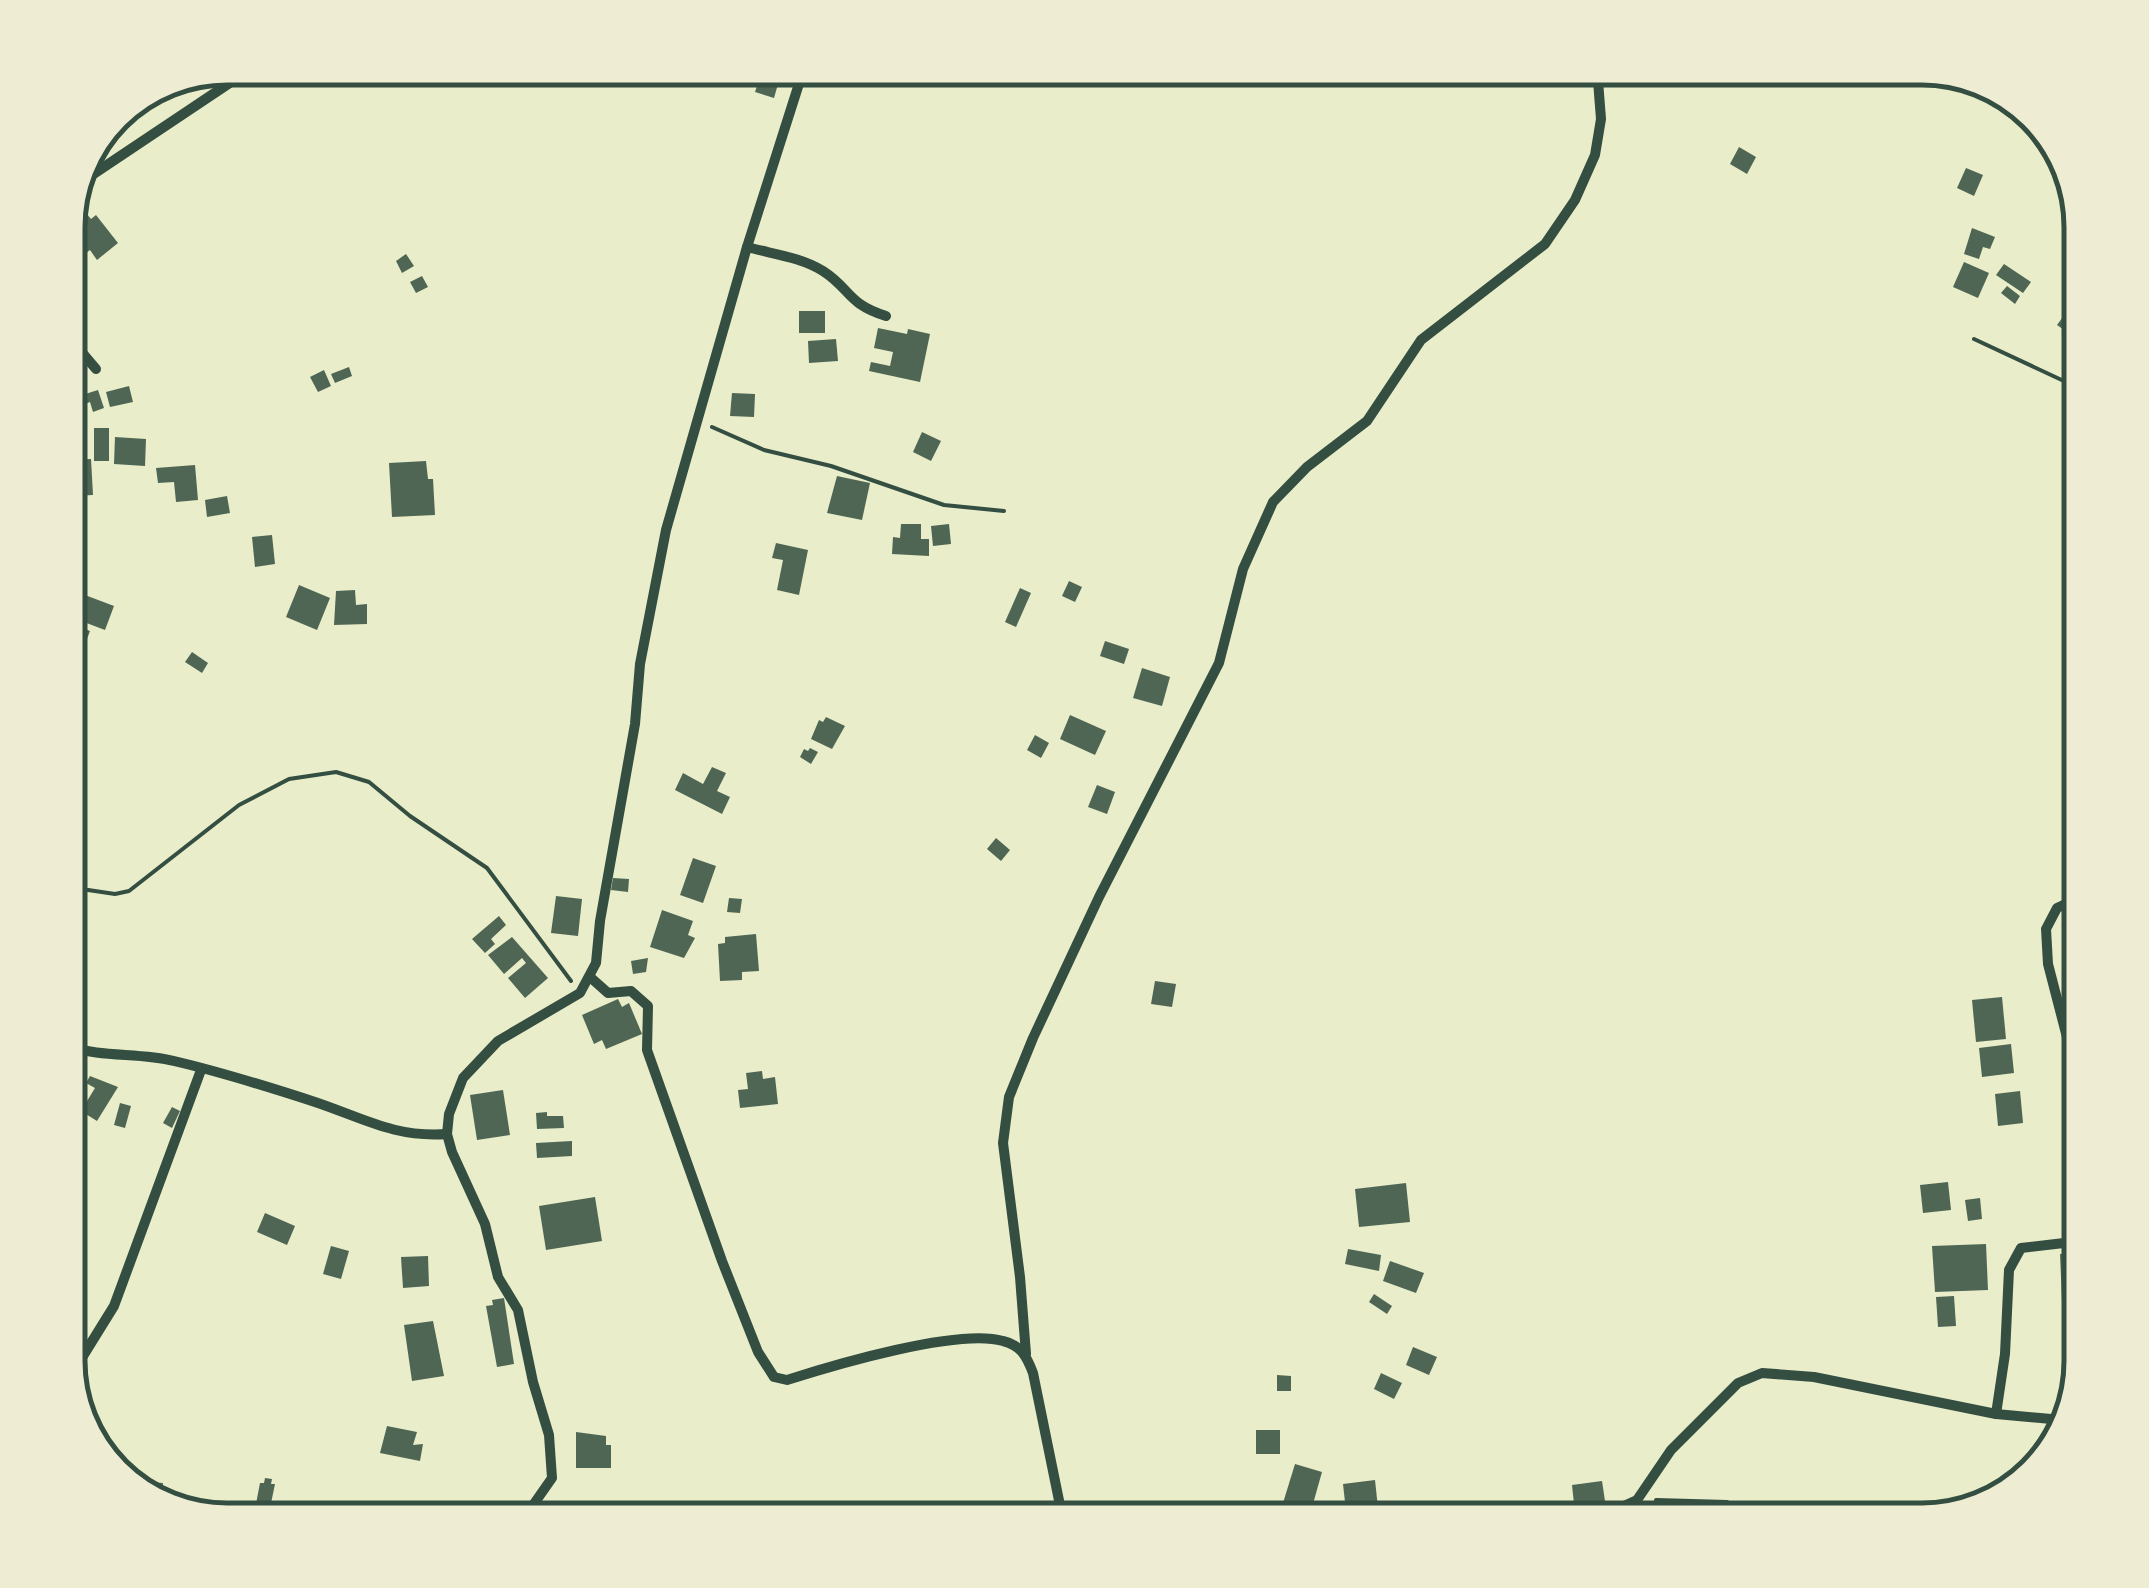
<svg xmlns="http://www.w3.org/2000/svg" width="2149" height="1588" viewBox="0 0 2149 1588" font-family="Jost,sans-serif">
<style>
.building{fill:#4f6655}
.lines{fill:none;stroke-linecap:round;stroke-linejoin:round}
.path{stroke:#344e41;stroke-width:4}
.minor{stroke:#344e41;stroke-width:10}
.rim{fill:none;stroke:#344e41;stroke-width:5}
</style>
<rect width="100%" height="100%" fill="#e9edc9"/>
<!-- building -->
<g class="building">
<path d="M763,68L782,70L774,98L755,92Z"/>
<path d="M1739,147L1756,157L1747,174L1730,164Z"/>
<path d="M1966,168L1983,175L1974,196L1957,188Z"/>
<path d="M82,208L91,219L96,215L118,243L97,260L90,250L78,259L68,247V235L77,228L69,219Z"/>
<path d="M2081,225V259L2067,250Z"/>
<path d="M1972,228L1995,237L1990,249L1983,247L1979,259L1964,254Z"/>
<path d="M406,254L414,266L402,273L396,261Z"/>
<path d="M1964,262L1989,273L1978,298L1953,287Z"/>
<path d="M2004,264L2031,282L2023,293L1996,275Z"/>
<path d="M422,276L428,287L416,293L410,282Z"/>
<path d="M2007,286L2020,296L2015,304L2001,293Z"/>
<rect x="799" y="311" width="26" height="22"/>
<path d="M2065,314L2081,325V342L2057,325Z"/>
<path d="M878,328L907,334L908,329L930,334L920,382L869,371L871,362L890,366L893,352L874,348Z"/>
<path d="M836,339L838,361L809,363L808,341Z"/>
<path d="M2071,352L2081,357V372L2074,369L2072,375L2063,370Z"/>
<path d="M349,367L352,376L335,383L331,374Z"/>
<path d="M324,370L331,386L318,392L310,377Z"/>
<path d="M129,386L133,402L110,407L106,392Z"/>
<path d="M98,390L104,408L93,412L90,402L82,405L79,396Z"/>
<path d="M68,392L76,432L68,433Z"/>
<path d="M732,393L755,394L754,417L730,416Z"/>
<rect x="94" y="428" width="15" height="33"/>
<path d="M922,432L941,441L931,461L913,452Z"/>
<path d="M115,437L146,439L145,466L114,464Z"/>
<path d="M91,459L93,495L72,496L71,460Z"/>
<path d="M426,461L428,479H433L435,515L392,517L389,463Z"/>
<path d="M195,465L198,500L176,502L174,482L158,483L156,468Z"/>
<path d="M837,476L870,483L862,520L827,513Z"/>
<path d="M227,496L230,513L207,517L205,500Z"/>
<path d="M901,524H921V539H929V556L892,554L893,537L900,538Z"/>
<path d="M949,524L951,544L933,546L931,526Z"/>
<path d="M272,535L275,564L255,567L252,537Z"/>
<path d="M776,543L808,550L799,595L777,590L783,560L772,558Z"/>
<path d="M1069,581L1082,587L1075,602L1062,596Z"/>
<path d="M299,585L330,598L317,630L286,617Z"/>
<path d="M1020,588L1031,593L1016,627L1005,622Z"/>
<path d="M355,590L356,605L367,604V624L334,625L336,591Z"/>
<path d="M77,592L114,606L105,630L68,616Z"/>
<path d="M68,623L90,631L81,655L68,650Z"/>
<path d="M1105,641L1129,649L1124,664L1100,656Z"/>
<path d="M192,652L208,663L202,673L185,662Z"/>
<path d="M1142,668L1170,677L1162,706L1133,698Z"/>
<path d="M1070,715L1106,731L1095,755L1060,739Z"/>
<path d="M826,717L845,726L832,749L811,739L819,720L823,722Z"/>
<path d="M1035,735L1049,743L1041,758L1027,750Z"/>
<path d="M810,748L818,752L811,764L800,757L804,749L808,751Z"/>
<path d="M712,767L726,773L717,791L730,797L722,814L675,790L683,773L703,784Z"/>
<path d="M1097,785L1115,792L1107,814L1088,807Z"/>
<path d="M996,838L1010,850L1001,861L987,849Z"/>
<path d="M693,858L716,866L703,903L680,895Z"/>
<path d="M613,878L629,879L628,892L611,890Z"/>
<path d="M556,896L582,899L578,936L551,933Z"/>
<path d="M729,898L742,899L740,913L727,912Z"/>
<path d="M662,910L693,921L688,935L695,938L684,958L650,947Z"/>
<path d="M499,916L506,925L491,939L495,944L485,953L472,939Z"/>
<path d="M756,934L759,971L742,972V980L720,981L718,944L725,943V937Z"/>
<path d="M512,937L548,978L525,998L508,978L526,963L522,958L504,974L488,955Z"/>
<path d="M648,958L646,972L633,974L631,961Z"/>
<path d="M1155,981L1176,984L1172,1007L1151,1004Z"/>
<path d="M2002,997L2006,1039L1976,1042L1972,1000Z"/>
<path d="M618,999L622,1007L629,1003L642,1034L606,1049L602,1040L594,1044L582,1015Z"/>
<path d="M2011,1044L2014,1073L1982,1077L1979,1048Z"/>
<path d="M68,1070L87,1077L68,1116Z"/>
<path d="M762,1071L763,1079L775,1077L778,1104L740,1108L738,1090L748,1089L746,1073Z"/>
<path d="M90,1076L118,1087L97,1121L81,1111L95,1088L86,1083Z"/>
<path d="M503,1090L510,1135L477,1140L470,1095Z"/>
<path d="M2020,1091L2023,1123L1998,1126L1995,1094Z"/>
<path d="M120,1103L131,1106L125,1128L114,1125Z"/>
<path d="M172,1107L180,1111L172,1128L163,1123Z"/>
<path d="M547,1112V1116H563L564,1128L537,1129L536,1113Z"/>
<path d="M68,1134L83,1142L77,1155L68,1151Z"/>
<path d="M572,1141V1156L537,1158L536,1143Z"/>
<path d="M1948,1182L1951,1210L1923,1213L1920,1185Z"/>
<path d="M1406,1183L1410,1222L1359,1227L1355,1189Z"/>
<path d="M595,1197L602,1241L546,1250L539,1206Z"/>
<path d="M1980,1198L1982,1219L1968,1221L1965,1200Z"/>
<path d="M265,1213L295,1226L287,1245L257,1232Z"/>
<path d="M1986,1244L1988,1290L1935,1292L1932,1246Z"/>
<path d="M331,1246L349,1251L341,1279L323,1274Z"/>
<path d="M1348,1249L1381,1255L1379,1271L1345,1264Z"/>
<path d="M2081,1252V1300L2062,1301L2060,1254Z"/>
<path d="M428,1256L429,1286L403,1288L401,1257Z"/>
<path d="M1390,1261L1424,1273L1416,1293L1383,1281Z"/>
<path d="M1374,1294L1392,1306L1387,1314L1369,1302Z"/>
<path d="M1954,1296L1956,1326L1938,1327L1936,1297Z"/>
<path d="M504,1298L514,1364L497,1367L486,1306L493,1305L492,1300Z"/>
<path d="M433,1321L444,1376L412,1381L404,1325Z"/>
<path d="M1413,1347L1437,1357L1429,1375L1406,1365Z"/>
<path d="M1381,1373L1402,1383L1394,1399L1374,1389Z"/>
<path d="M1277,1375L1291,1376V1391H1277Z"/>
<path d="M387,1426L417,1432L413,1445L423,1444L420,1461L380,1453Z"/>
<rect x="1256" y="1430" width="24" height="24"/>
<path d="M576,1432L606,1436V1445H611V1468H576Z"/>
<path d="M1295,1464L1322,1472L1311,1511L1283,1503Z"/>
<path d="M265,1478L272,1479L271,1484H275L269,1513L255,1509L260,1483H264Z"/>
<path d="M1375,1480L1378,1508L1346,1511L1343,1484Z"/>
<path d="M136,1481L163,1483L162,1499L135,1490Z"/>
<path d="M1602,1481L1605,1501L1574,1504L1572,1485Z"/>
<path d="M1043,1507L1045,1520H1024L1023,1509Z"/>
<path d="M1720,1507L1721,1520H1684V1509Z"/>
<path d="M1293,1512L1294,1520H1256V1515Z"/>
</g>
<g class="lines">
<!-- path -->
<g class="path">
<path d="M1974,339L2081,389"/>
<path d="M712,427L764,450L831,466L944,505L1004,511"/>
<path d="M68,887L115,894L129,891L239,805L289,779L336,772L369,782L410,816L487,868L571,981"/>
<path d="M1656,1500L1727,1502L1761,1520"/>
</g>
<!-- minor -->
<g class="minor">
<path d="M86,179L252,68"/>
<path d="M747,247C772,254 801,257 823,271C851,289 847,304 886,316"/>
<path d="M68,336L96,369"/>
<path d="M2081,897L2057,908L2046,929L2048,964L2069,1045L2081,1114"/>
<path d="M590,977L608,993L631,991L648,1006L647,1050L722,1261L758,1352L774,1377L787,1380C834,1365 958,1328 1003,1341C1021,1345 1027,1357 1033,1373L1063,1520"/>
<path d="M68,1046C102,1058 139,1052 174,1061C221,1072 269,1087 315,1102C363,1118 395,1138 447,1134"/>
<path d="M1026,1354L1020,1277L1003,1143L1009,1097L1033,1038L1099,897L1219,663L1243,569L1273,502L1307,467L1367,421L1421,340L1545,244L1575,200L1595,155L1601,119L1597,68"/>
<path d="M70,1377L114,1306L201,1070"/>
<path d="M1996,1414L2005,1354L2009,1270L2021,1248L2081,1241"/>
<path d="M504,1520L531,1508L552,1478L549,1435L533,1382L518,1310L498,1277L485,1224L452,1152L447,1134L449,1114L463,1078L498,1041L580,993L596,963L600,921L635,724L640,664L666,530L747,247L804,68"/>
<path d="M1593,1520L1637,1500L1671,1450L1738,1383L1762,1373L1814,1377L1996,1414L2062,1420"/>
</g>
</g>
<!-- crop -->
<path d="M0 0H2149V1588H0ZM227 85H1922A142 142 0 0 1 2064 227V1361A142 142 0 0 1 1922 1503H227A142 142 0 0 1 85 1361V227A142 142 0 0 1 227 85Z" fill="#eeecd3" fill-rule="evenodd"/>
<path class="rim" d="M227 85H1922A142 142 0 0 1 2064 227V1361A142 142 0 0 1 1922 1503H227A142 142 0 0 1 85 1361V227A142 142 0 0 1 227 85Z"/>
</svg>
